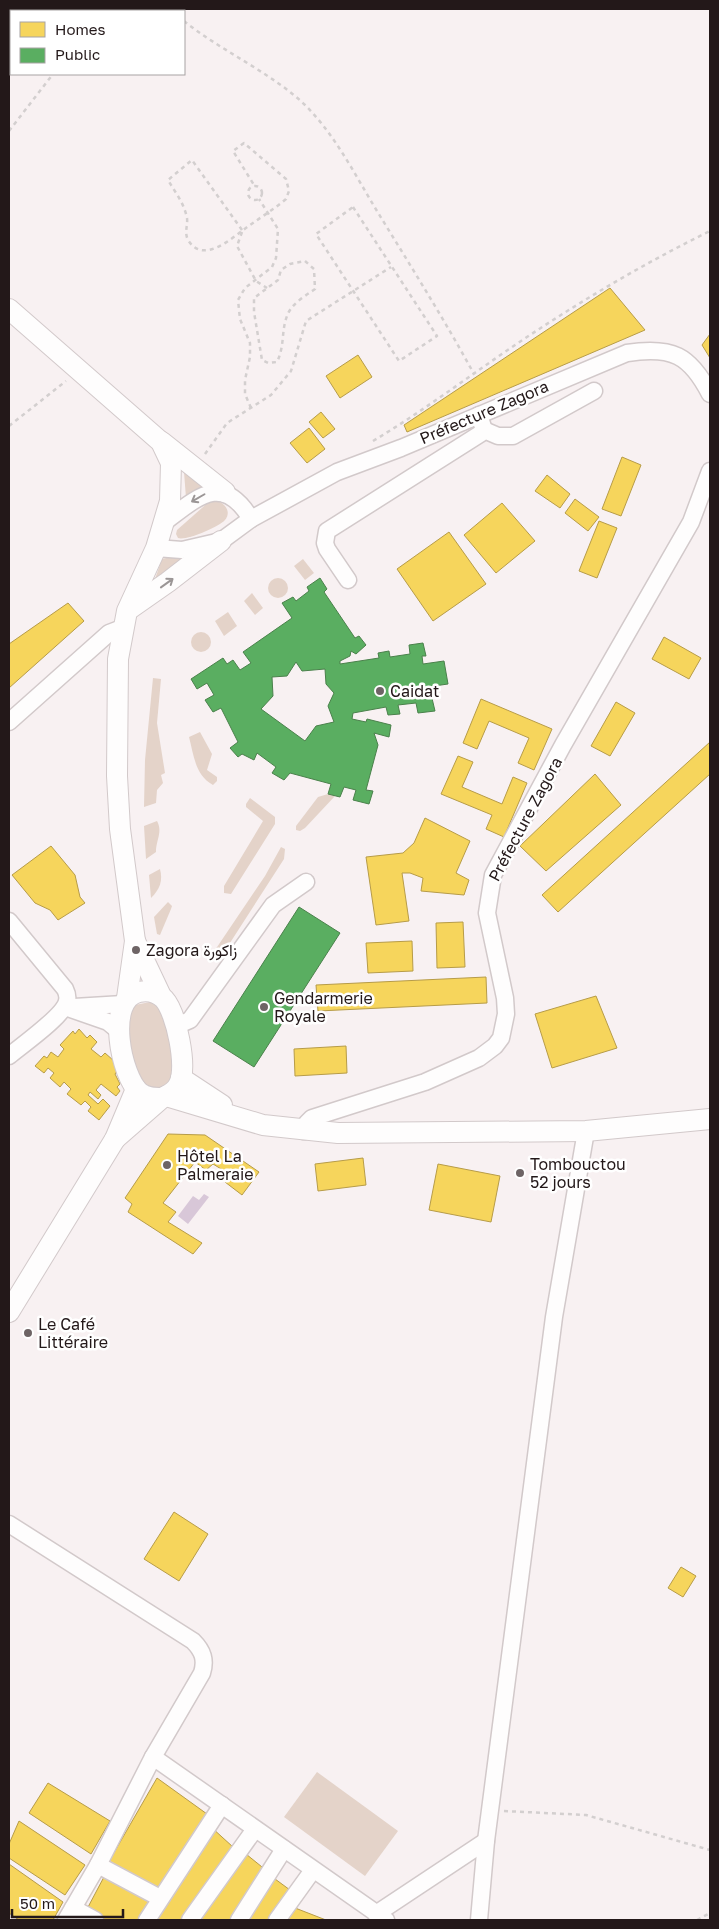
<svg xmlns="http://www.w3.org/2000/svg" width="719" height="1929" viewBox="0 0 719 1929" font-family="'Golos Text',Vazirmatn,sans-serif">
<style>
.green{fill:#e4d3c9}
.water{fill:#d8c7d8}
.homes{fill:#f6d55c;stroke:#b79c48}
.public{fill:#5aae61;stroke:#4a814b;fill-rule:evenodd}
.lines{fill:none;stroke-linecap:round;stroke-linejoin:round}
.minor-casing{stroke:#d2c9ca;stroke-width:19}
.major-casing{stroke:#d2c9ca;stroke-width:22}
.path{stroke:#d3cfcf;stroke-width:2.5;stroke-dasharray:4 4;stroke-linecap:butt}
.minor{stroke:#fefdfd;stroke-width:16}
.major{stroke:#fefdfd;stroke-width:20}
.oneway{stroke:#9b9696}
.poi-dot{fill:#6e6465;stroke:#fff;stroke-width:2}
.labels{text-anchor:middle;stroke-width:5;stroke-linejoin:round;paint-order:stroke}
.street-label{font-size:16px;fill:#231819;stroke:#fff}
.poi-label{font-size:16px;fill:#231819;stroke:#fff;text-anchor:start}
</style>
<rect width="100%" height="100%" fill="#f8f1f2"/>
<!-- green -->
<g class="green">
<path d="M186,471L204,485L186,498L184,472Z"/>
<path d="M211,500C222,500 233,510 225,520C219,527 186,541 178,538L176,534L177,530Z"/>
<path d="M188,553V556L155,579L162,559Z"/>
<path d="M303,559L314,573L305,580L294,566Z"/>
<circle cx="278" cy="588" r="10"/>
<path d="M252,593L263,608L255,615L244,601Z"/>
<path d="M228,612L237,626L224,636L215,621Z"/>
<circle cx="201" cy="642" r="10"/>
<path d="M153,678L161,679L157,723L165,773L161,775L163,783L157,790L156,803L144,807L145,760Z"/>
<path d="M200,732L212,754L207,770L217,777V781L213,785C195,775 194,756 189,737Z"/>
<path d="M328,794L335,796L305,828L300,831L296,830V826L318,797Z"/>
<path d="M250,798L275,817V824L231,894L224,893V886L263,821L246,807V804Z"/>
<path d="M157,821C163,832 156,840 156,852L146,859L144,826Z"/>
<path d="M281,847L285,849L284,859L219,960L211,956L265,876Z"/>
<path d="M160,869C163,881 160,889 151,898L149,875Z"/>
<path d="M168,902L172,906L171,909L160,935L157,934L154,917Z"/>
<path d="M150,1002C175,1015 173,1058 171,1081L159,1090L145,1085C132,1063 120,1029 135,1005Z"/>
<path d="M317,1772L398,1831L365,1876L284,1817Z"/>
</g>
<!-- water -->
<path class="water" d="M204,1194L209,1197L188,1224L178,1216L193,1196L199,1200Z"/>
<!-- homes -->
<g class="homes">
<path d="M610,288L645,330L407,432L404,425Z"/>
<path d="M710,334V358L702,345Z"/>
<path d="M358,355L372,377L340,398L326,376Z"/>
<path d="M321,412L335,429L323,438L309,422Z"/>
<path d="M309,428L325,449L307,463L290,443Z"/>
<path d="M622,457L641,465L621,516L602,509Z"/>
<path d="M547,475L570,494L560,508L535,491Z"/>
<path d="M575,499L599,517L588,531L565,513Z"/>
<path d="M502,503L535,541L496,573L464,535Z"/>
<path d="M599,521L617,528L597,578L579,571Z"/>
<path d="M449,532L486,584L433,621L397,569Z"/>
<path d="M68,603L84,621L9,688V644Z"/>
<path d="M664,637L701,658L689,679L652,659Z"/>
<path d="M481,699L552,729L534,770L518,763L529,738L489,721L477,749L463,743Z"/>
<path d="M616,702L635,713L610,756L591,746Z"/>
<path d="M710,742V774L558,912L542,895Z"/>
<path d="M458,756L473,762L462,787L502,804L513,777L527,783L504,837L486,829L492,815L441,794Z"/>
<path d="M595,774L621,805L546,871L520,846Z"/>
<path d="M425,818L470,841L456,873L469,880L464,895L421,891L423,878L410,873H402L409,921L376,925L366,857L403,853L414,843Z"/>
<path d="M51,846L75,875L80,897L85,903L58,920L50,910L35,903L12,875Z"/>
<path d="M463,922L465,967L437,968L436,923Z"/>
<path d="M412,941L413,971L368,973L366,943Z"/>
<path d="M486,977L487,1003L318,1011L316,985Z"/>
<path d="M596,996L617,1048L552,1068L535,1014Z"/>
<path d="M79,1029L87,1038L90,1035L97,1042L91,1049L101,1057L105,1053L114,1061L118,1070L115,1074L120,1084L117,1087L120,1091L116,1096L101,1084L96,1090L101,1095L98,1099L90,1092L88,1095L98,1104L103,1099L110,1106L99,1120L88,1111L91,1107L85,1101L81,1105L67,1094L71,1089L64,1082L60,1087L50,1078L54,1073L48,1068L44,1073L35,1066L44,1056L47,1058L51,1052L58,1057L64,1049L60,1045L73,1031L75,1034Z"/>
<path d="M346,1046L347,1073L295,1076L294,1049Z"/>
<path d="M168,1134L205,1135L259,1172L242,1195L225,1182L231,1175L213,1164L206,1170L195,1162L163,1203L176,1212L168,1222L202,1243L193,1254L128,1212L132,1204L125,1198Z"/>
<path d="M363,1158L366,1185L318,1191L315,1164Z"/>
<path d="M438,1164L500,1176L491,1222L429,1210Z"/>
<path d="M174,1512L208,1534L179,1581L144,1559Z"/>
<path d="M681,1567L696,1576L683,1597L668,1588Z"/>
<path d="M157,1778L207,1814L156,1892L108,1863Z"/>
<path d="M48,1783L110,1821L91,1854L29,1813Z"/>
<path d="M19,1821L85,1865L65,1895L9,1858V1844Z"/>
<path d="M211,1827L233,1847L185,1920H151Z"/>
<path d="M241,1850L267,1871L236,1920H197Z"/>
<path d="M9,1864L63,1902L53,1920H19L9,1913Z"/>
<path d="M105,1875L152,1899L138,1920H105L87,1909Z"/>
<path d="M271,1876L290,1890L270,1920H244Z"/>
<path d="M290,1906L326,1920H284Z"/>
</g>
<!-- public -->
<g class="public">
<path d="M320,578L327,589L324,592L355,638L359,636L366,645L356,654L351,651L350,656L340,661V664L379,658L378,653L389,651L390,657L410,654L409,645L423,643L426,656H422L423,664L444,661L448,684L427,687V695L431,694L435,711L418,713L416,703L398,705L400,714L388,715L386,707L353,713L352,719L366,722L367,719L391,725L389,737L374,733L378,745L366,790L373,791L369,804L353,800L356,790L344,787L340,797L328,794L331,784L290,773L284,780L272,773L276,767L257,753L254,760L242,754L238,757L230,748L238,742L221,708L213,712L205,700L214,695L207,683L197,689L191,679L223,658L227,664L233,660L240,670L251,663L243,652L292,618L282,603L293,597L296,601L309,591L307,587ZM296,662L302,671L325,669L326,684L334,693L328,706L334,722L316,726L305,741L261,709L273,696L272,677L287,676Z"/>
<path d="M299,907L340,933L254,1067L213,1041Z"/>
</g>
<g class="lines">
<defs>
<g id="minor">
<path d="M484,430L498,436H513L594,391"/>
<path d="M166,521C199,496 223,473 251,519"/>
<path d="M156,548L182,550L221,541L251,519L337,472L401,448L627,353C672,346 690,355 710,394"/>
<path d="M348,580L327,549L325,543L327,531L480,434L484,430L479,415"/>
<path d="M9,722L109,633L122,628"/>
<path d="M9,921L65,989C67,993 68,997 67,1001C64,1016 22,1045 9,1056"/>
<path d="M65,1007L108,1022L120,1032"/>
<path d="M74,1007L123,1004"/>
<path d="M176,1026L190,1020L273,905L306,882"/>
<path d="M304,1131L307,1123L312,1118L425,1082L479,1058L495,1046L501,1038L506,1014L505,998L487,913L493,875L563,745L691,522L710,471"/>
<path d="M9,1524L193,1641C203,1651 206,1660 202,1673L153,1757L98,1865L66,1920"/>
<path d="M153,1757L386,1920"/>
<path d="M98,1865L160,1898"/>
<path d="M73,1908L95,1920"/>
<path d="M376,1914L486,1841"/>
<path d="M147,1920L222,1805"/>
<path d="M190,1920L255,1829"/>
<path d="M239,1920L284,1849"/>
<path d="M277,1920L313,1870"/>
<path d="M479,1920L486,1841L554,1317L586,1131"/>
</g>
<g id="major">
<path d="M9,309L161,442L171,463L170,501L156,548L127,611L118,659L117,776L120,829L135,941L127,998"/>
<path d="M162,442L225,492"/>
<path d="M128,610L168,582L221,541"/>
<path d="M135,941L161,996"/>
<path d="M181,1078L222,1105"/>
<path d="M166,1096L263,1125L338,1133L586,1131L710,1119"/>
<path d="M115,1139L162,1098C169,1095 176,1091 179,1084C188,1067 176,1012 164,999C157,992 148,990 139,992C105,999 121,1077 140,1093C147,1098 154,1098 162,1098"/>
<path d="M9,1312L115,1139L136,1089"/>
</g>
</defs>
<!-- minor casing -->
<use href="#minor" class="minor-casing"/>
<!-- major casing -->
<use href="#major" class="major-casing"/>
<!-- path -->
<g class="path">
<path d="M168,9L172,11"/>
<path d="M130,11L133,9"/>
<path d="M184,21C221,51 272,73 305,105C336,136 355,175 377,211C410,265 444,319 474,374"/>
<path d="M9,131L53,74"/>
<circle cx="255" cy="193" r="7"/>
<path d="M353,207L437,336L399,361L316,234Z"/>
<path d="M242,230L192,160L168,180C175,192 184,203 187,218C188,226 184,232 188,240C203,264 229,240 242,231C256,220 272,211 286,199L289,191L286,179L244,143L233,151L254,185"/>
<path d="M242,232L237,246L256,281L267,288"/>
<path d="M305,261L314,269L315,289C305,296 291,304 287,316C281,332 285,345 277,362L268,363L262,360L254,312V298L278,280L281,270L290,264Z"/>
<path d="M251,408L245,394V380L250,357V343L240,319L238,300L245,288L272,267L276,258L278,229L259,199"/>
<path d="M9,426L66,381"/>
<path d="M373,441C425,410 473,373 524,339C584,299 645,263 710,231"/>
<path d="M205,454L227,423L271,395L291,371L306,321L391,267"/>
<path d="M504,1811L586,1815L710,1850"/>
<path d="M697,1920L710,1913"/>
</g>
<!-- minor -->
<use href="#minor" class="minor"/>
<!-- major -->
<use href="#major" class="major"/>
</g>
<!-- one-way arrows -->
<defs><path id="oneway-shaft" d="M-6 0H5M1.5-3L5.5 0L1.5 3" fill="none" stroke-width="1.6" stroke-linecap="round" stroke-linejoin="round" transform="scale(1.25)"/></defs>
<g class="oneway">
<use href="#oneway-shaft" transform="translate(198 498) rotate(150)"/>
<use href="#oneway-shaft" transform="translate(167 583) rotate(-36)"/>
</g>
<!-- markers -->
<g class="poi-dot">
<circle cx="380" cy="691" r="5"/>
<circle cx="136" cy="950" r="5"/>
<circle cx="264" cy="1007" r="5"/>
<circle cx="167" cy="1165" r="5"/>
<circle cx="520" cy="1173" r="5"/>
<circle cx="28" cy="1333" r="5"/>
</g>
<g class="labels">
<!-- street labels -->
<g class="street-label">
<text transform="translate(484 412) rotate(-23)" y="6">Préfecture Zagora</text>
<text transform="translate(525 819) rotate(-62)" y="6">Préfecture Zagora</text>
</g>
<!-- poi labels -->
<g class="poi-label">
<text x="390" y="697">Caidat</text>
<text x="146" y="956">Zagora زاكورة</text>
<text x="274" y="1004">Gendarmerie<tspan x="274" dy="18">Royale</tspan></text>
<text x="177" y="1162">Hôtel La<tspan x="177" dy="18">Palmeraie</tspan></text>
<text x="530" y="1170">Tombouctou<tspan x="530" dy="18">52 jours</tspan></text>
<text x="38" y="1330">Le Café<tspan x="38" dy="18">Littéraire</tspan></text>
</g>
</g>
<!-- border -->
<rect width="719" height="1929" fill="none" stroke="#231819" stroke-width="20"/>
<!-- legend -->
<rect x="10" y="10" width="175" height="65" fill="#ffffff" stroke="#a7a3a3"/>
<rect x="20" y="22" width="25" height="15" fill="#f6d55c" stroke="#a7a3a3"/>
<text x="55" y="35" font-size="15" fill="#231819">Homes</text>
<rect x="20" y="48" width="25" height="15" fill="#5aae61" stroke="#a7a3a3"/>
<text x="55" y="60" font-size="15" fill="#231819">Public</text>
<!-- scale -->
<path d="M12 1909v8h111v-8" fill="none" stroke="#231819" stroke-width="2.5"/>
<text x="20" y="1909" font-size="15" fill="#231819" stroke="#ffffff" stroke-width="4" paint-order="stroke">50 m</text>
</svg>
